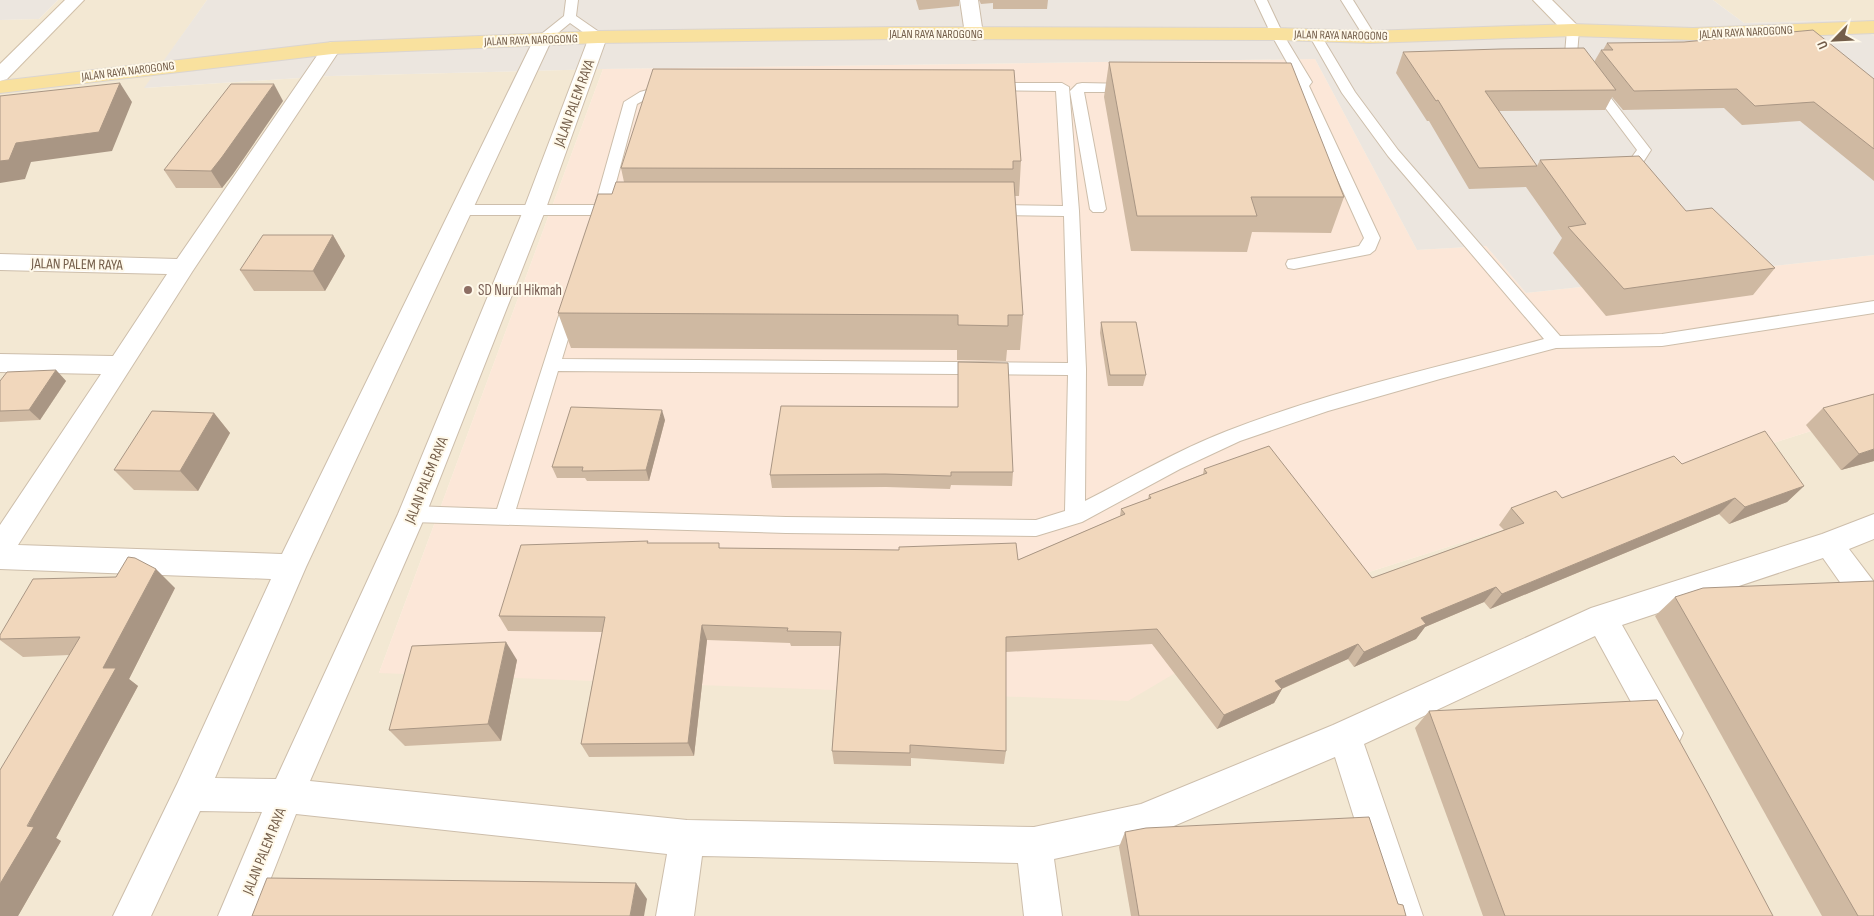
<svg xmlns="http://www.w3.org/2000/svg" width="1874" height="916" viewBox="0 0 1874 916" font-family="'Sofia Sans Condensed',sans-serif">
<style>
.residential{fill:#f3e8d3}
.commercial{fill:#fce7d8}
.industrial{fill:#ece6df}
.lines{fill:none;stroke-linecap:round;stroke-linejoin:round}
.lane-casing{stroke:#cdbeab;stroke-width:2}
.street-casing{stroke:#cdbeab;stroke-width:2}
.secondary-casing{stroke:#d0bfa8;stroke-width:2}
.primary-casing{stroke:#dbd5d0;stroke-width:2}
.lane{fill:#fff;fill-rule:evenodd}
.street{fill:#fff;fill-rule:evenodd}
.secondary{fill:#fff;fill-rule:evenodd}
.primary{fill:#f9e19e;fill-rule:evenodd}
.wall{fill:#cfb9a2}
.shaded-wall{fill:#a99684}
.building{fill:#f1d7bc;stroke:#a99684}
.education-dot{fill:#8d6e63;stroke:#fff9ea;stroke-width:2}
.labels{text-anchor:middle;stroke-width:4;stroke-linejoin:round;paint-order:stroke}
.far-street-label{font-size:12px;fill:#745e4a;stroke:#fff9ea}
.street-label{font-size:15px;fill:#745e4a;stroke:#fff9ea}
.education-label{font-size:15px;fill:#785e54;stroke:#fff9ea;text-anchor:start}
</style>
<rect width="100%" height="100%" fill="#fcf5e4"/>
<!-- residential -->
<g class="residential">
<path d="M58,0H207L145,88L331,76L603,69L379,673L1319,588L1874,411V916H0V20L39,19Z"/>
<path d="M1713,0H1874V36L1852,20L1744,23Z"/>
</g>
<!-- commercial -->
<path class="commercial" d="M1315,59L1417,250L1486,246L1526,293L1874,255V411L1319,588L1128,701L379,673L603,69Z"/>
<!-- industrial -->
<g class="industrial">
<path d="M0,0H58L39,19L0,20Z"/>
<path d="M207,0H1713L1744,23L1852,20L1874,36V255L1526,293L1486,246L1417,250L1315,59L603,69L331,76L144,88Z"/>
</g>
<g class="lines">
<defs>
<g id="lane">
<path d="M566,0H578L576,16L602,34L604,37L602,40H594L570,23L547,42H539L537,39L539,36L564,16Z"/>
<path d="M1255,0H1267L1283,34L1312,82L1309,86L1380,238L1375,250L1370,254L1294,269L1288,268L1286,264L1288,260L1294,259L1359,246L1364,238L1299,94L1277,93L1270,89L1277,85L1296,86L1298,82L1271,34Z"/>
<path d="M1341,0H1353L1376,37L1374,40H1366Z"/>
<path d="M1573,26L1579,30L1577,54L1651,150L1642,164L1619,168L1614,167L1612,164L1614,161L1632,157L1637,150L1565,54L1567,30Z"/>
<path d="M1315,31L1319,32L1355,92L1398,150L1560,336L1662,334L1874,301V313L1662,346L1556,348L1440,379L1328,411L1240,441L1180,469L1082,522L1036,536L786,533L412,522L405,520L402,514L405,508L412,506L497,509L563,303L565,299L571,297L577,299L579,303L562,359L1068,363L1064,216L992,215L987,213L984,210L987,207L992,205L1063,206L1056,91L986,90L984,87L991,83H1062L1069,87L1079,211L1086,369L1085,501C1132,477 1178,450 1227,431C1329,391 1438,367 1544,339L1388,156L1342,93L1309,35ZM558,371L1068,375L1065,511L1036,520L786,517L516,509Z"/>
<path d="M1082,83L1130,84L1137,88L1130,92H1084L1106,209L1103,212H1093L1090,209L1070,91L1077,84Z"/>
<path d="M658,87H668L675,91L673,94L652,96L637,104L610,205L617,207L620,210L617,213L607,215L604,221H594L592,215H463L458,213L455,210L458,207L463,205H595L624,102L640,92Z"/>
</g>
<g id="street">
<path d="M960,0H978L983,34L981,38L974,40L967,38L965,34Z"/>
<path d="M598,31L605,33L607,37L545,211L426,514L310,781L687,820L1034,827L1141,804L1333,725L1591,608L1822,534L1874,514V539L1849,549L1874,582V619L1863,615L1823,558L1622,625L1683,733L1678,744L1666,749L1654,744L1595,636L1364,744L1423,916H1385L1335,757L1141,840L1054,859L1062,916H1024L1018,863L702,856L694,916H656L667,854L296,814L256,916H218L262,812L200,811L151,916H113L178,782L271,579L0,569V525L101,374L0,372V354L113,356L167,274L0,270V254L177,259L325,44L332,42L339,44L341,48L192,272L18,545L282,554L534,39L536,35L543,33L550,35L552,39L306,567L215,778L276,779L398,514L523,211L589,37L591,33Z"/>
</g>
<g id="secondary">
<path d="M65,0H84L7,79L0,81V64Z"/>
<path d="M1533,0H1552L1582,30L1580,34L1573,36L1566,34Z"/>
</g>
<path id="primary" d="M1874,21V33L1693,40L1573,36L1370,43L1277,40L897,39L598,43L332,54L0,93V81L332,42L598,31L897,27L1277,28L1370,31L1573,24L1693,28Z"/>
</defs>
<!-- lane casing -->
<use href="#lane" class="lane-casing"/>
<!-- street casing -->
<use href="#street" class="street-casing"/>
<!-- secondary casing -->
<use href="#secondary" class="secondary-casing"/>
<!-- primary casing -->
<use href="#primary" class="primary-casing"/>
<!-- lane -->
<use href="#lane" class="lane"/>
<!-- street -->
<use href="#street" class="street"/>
<!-- secondary -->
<use href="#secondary" class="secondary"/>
<!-- primary -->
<use href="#primary" class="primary"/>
</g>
<!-- wall -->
<g class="wall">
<path d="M916,0H959V6L919,10Z"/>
<path d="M979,0H1048L1047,9H993V3L981,4Z"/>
<path d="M1607,43L1874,79V181L1800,121L1742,125L1724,108L1623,110L1612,97L1605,110L1499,111L1537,166L1540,160L1686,211L1775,268L1753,295L1606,316L1553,253L1562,238L1526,187L1469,189L1429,121H1427L1396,73L1403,52L1594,62L1601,50H1603Z"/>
<path d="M1109,62L1344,197L1331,233L1252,232L1247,252L1131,251L1104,97Z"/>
<path d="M283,101L233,174L222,188H176L164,170Z"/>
<path d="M1021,161L1019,196H1015L1023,315L1020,350H1007L1006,361L957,360V350L571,348L558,313L612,194L624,182L621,168Z"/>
<path d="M333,235L345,256L325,291H254L240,270Z"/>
<path d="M1101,322L1146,375L1143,386H1108L1100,333Z"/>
<path d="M958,362L1013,472L1012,486L951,485L950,489L886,487L772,488L770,475L958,407Z"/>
<path d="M56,370L66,381L40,420L0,422V381Z"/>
<path d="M1823,408L1874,461L1841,470L1806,425Z"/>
<path d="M214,413L230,433L198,491L134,490L114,470Z"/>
<path d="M665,420L649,481H587L585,478H557L552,467Z"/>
<path d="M1682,464L1804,486L1787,502L1729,524L1719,514L1490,609L1484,602L1425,627L1416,639L1354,667L1348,659L1282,689L1274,703L1217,729L1152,644L1006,652V751L1004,764L911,758V766L834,764L832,751L840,646H791L790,643L707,640L694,756L589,757L581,744L602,632L508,631L499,616L648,543L721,548L1018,560L1120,516L1121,509L1148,499L1149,495L1203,474L1204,469L1372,578L1504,530L1499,525L1511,508L1562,498Z"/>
<path d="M175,588L129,679L138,686L56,838L61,841L18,916L69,655L23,657L0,640V635Z"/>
<path d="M1675,597L1874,916H1822L1655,616Z"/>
<path d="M517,660L501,741L405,746L389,730Z"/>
<path d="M1429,711L1773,916H1483L1415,728Z"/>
<path d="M1125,832L1398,904L1406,916H1131L1119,847Z"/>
</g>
<!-- shaded-wall -->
<g class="shaded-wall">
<path d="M120,83L132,102L112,151L31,162L25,179L0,183V161L16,143Z"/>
<path d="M274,84L283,101L233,174L222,188L211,171Z"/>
<path d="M333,235L345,256L325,291L313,271Z"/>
<path d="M56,370L66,381L40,420L29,410Z"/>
<path d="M662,410L665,420L649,481L646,470Z"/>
<path d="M214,413L230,433L198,491L180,471Z"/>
<path d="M1874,449V461L1841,470L1859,454Z"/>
<path d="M1804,486L1787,502L1729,524L1745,507Z"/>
<path d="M1735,498L1719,514L1490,609L1502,594Z"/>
<path d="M156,569L175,588L129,679L138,686L56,838L61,841L18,916H0V884L103,668Z"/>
<path d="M1496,587L1484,602L1425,627L1416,639L1354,667L1364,652L1421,618Z"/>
<path d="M702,625L707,640L694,756L688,743Z"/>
<path d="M506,642L517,660L501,741L488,724Z"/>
<path d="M1358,644L1348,659L1268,695L1275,681Z"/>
<path d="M1282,689L1274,703L1217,729L1224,715Z"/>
<path d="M636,883L647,899L644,916H630Z"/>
</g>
<!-- building -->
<g class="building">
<path d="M1813,30L1874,79V149L1814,102L1755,106L1737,89L1634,91L1601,50H1613L1607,43L1684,42Z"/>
<path d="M1584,48L1616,90L1485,91L1537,166L1479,168L1438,100L1436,101L1403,52L1500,49Z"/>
<path d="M1109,62L1291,63L1344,197H1251L1257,216H1137Z"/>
<path d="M653,69L1014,70L1021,161H1013V169L621,168Z"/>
<path d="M120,83L99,132L16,143L9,160L0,161V96Z"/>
<path d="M231,84H274L222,157L211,171L164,170Z"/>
<path d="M1639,156L1686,211L1712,208L1775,268L1624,289L1568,227L1586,224L1540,160Z"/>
<path d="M616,182H1014L1023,315H1008V326L958,325V315L558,313L598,194H612Z"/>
<path d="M263,235H333L313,271L240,270Z"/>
<path d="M1101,322H1136L1146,375H1110Z"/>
<path d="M958,362L1008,363L1013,472H951V476L885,474L770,475L781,406L958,407Z"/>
<path d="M56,370L29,410L0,411V381L7,372Z"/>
<path d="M1874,394V449L1859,454L1823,408Z"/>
<path d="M571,407L662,410L646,470L582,471L583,467H552Z"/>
<path d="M152,411L214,413L180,471L114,470Z"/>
<path d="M1765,431L1804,486L1745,507L1735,498L1502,594L1496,587L1421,618L1426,624L1364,652L1358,644L1275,681L1282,689L1224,715L1157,629L1006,637V751L910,745V753L832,751L841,632L787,631L788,628L702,625L688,743L581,744L605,617L499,616L521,545L648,541L647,543H719V548L899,550V547L1016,543L1018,560L1125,514L1121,509L1151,498L1149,495L1207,473L1204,469L1269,446L1372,578L1524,523L1511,508L1556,491L1562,498L1674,456L1682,464Z"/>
<path d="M128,557L135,558L156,569L103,668H116L27,826L34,827L0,884V770L80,637L0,639V635L33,579L116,577Z"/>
<path d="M1874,581V916H1858L1675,597L1703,588Z"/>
<path d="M506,642L488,724L389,730L412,646Z"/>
<path d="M1657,700L1708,793L1773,916H1505L1429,711Z"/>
<path d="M1369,817L1398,904L1403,905L1406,916H1139L1125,832L1146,828Z"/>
<path d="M267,878L636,883L630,916H252Z"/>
</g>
<!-- markers -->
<circle class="education-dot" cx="468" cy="290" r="5"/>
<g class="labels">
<!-- far-street labels -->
<g class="far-street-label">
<text transform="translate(1746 32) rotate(-3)" y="4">JALAN RAYA NAROGONG</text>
<text x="936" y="38">JALAN RAYA NAROGONG</text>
<text transform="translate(1341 35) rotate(1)" y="4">JALAN RAYA NAROGONG</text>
<text transform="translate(531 40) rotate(-2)" y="4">JALAN RAYA NAROGONG</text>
<text transform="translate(128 71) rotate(-7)" y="4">JALAN RAYA NAROGONG</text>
</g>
<!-- street labels -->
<g class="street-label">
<text transform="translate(574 103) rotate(-70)" y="5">JALAN PALEM RAYA</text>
<text transform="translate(77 264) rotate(1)" y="5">JALAN PALEM RAYA</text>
<text transform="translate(426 480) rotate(-68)" y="5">JALAN PALEM RAYA</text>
<text transform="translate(264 851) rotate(-68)" y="5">JALAN PALEM RAYA</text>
</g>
<!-- education labels -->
<g class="education-label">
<text x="478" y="295">SD Nurul Hikmah</text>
</g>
</g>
<!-- north arrow -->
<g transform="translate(1834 40) rotate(246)" stroke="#fff9ea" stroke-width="4" paint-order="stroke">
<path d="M0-4L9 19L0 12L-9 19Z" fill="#745e4a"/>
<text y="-8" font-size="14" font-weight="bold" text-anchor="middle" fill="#745e4a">U</text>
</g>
</svg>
